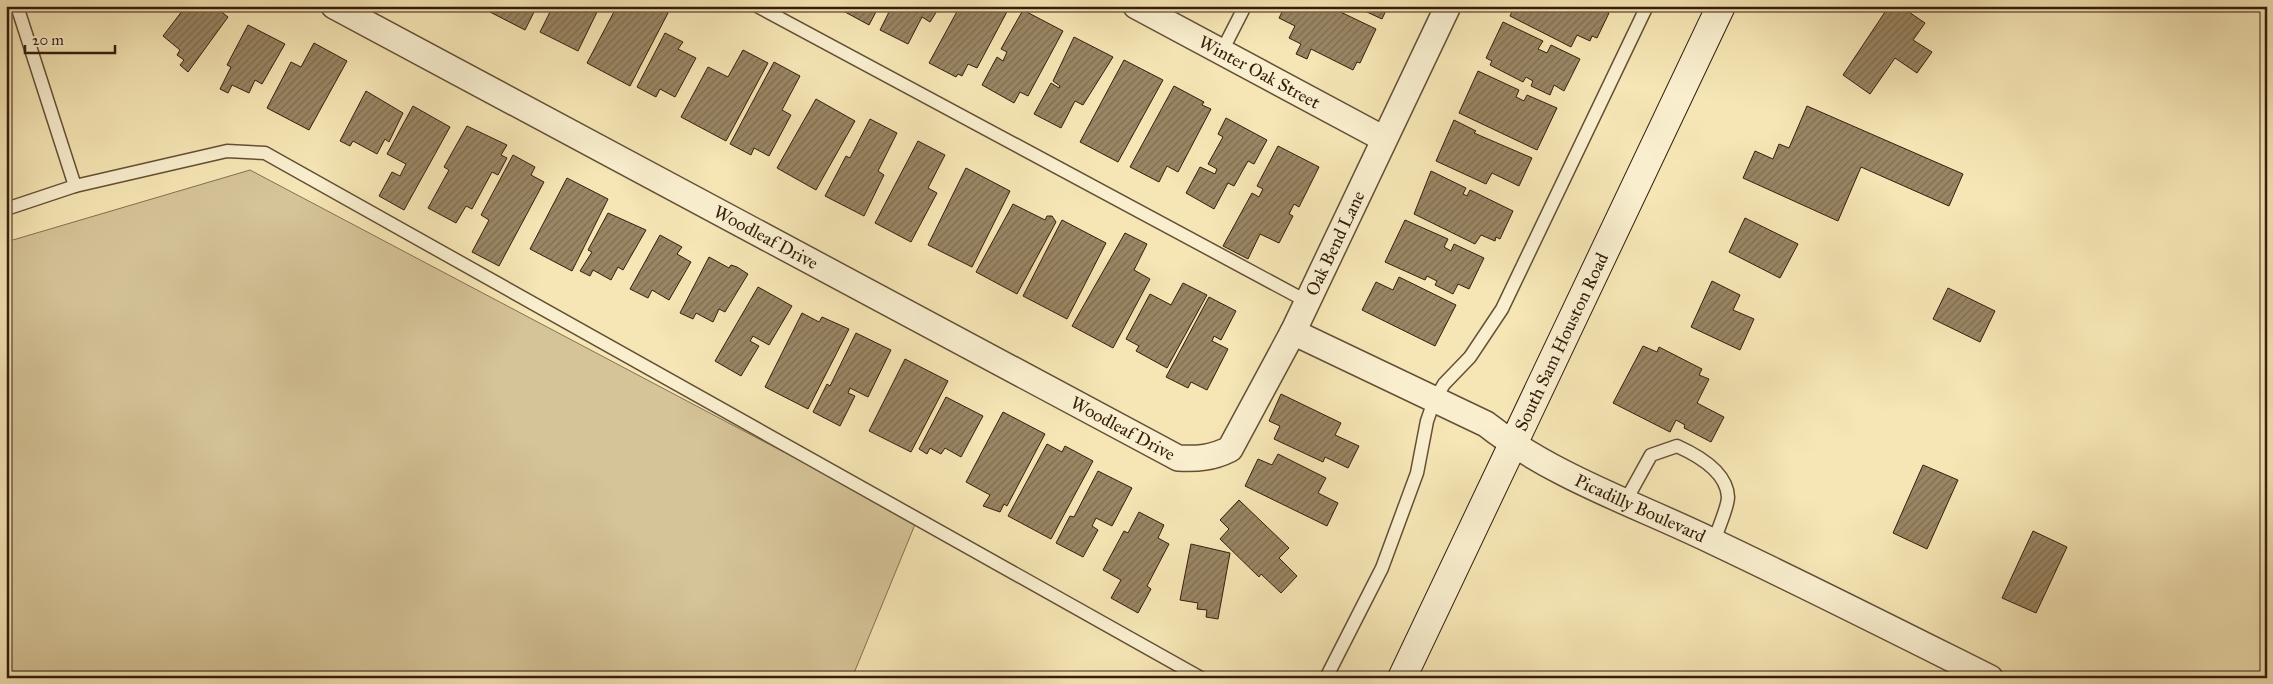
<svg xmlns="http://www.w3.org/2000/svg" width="2273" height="684" viewBox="0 0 2273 684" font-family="'IM FELL Great Primer',serif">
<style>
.green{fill:#d5c498;stroke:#857052}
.building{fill:url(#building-hatch);stroke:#351d0c}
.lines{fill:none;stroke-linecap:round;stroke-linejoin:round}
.lane-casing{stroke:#654f36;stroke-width:15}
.street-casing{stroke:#654f36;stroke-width:28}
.secondary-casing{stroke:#351d0c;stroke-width:30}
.lane{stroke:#f9efcf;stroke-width:12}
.street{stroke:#f9efcf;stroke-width:25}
.secondary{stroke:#f9efcf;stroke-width:28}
.labels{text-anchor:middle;stroke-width:4;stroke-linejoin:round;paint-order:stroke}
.street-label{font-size:18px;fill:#351d0c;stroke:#f9efcf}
</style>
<defs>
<pattern id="building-hatch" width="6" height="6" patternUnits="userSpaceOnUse" patternTransform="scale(1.25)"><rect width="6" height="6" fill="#998664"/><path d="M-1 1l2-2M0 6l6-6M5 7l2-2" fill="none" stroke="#7e6d51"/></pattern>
</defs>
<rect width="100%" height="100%" fill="#f6e6b5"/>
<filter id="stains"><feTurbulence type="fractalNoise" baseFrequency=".004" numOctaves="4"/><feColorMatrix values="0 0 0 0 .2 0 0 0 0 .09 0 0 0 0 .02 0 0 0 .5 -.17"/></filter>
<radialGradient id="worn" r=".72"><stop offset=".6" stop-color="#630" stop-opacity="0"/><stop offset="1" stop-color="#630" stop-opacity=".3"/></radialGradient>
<!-- green -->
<path class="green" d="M250,170L916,522L852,678H6V242Z"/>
<!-- building -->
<g class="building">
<path d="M186,6H214L228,17L188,72L180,65L184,60L177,55L180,50L163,36Z"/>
<path d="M492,6H537L525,30L490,12Z"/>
<path d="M553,6H593L591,9L597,12L578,51L540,32Z"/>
<path d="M617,6H656L668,13L630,86L587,63Z"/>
<path d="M834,6H879L869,25Z"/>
<path d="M892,6H940L930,22L922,17L908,44L880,30Z"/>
<path d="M960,6H1010L977,68L968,64L962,76L958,74L956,77L929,63Z"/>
<path d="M1285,6H1328L1376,29L1360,63L1357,62L1353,70L1311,49L1307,59L1296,54L1301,44L1289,38L1295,26L1279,18Z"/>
<path d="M1354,6H1388L1382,19Z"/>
<path d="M1512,6H1596L1609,13L1597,38L1592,36L1590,41L1577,35L1571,47L1510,16L1514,7Z"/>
<path d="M1889,6H1900L1925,23L1913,40L1932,52L1917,73L1895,58L1870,94L1843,75Z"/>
<path d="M1023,10L1063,31L1028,96L1020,92L1014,103L982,85L997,57L1003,61L1007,52L1001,49Z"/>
<path d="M1503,22L1543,41L1538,49L1547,53L1551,45L1580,59L1564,91L1554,85L1550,95L1531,86L1533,81L1526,77L1523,82L1490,65L1492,61L1486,58Z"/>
<path d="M248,25L285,44L262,84L255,80L249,93L232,85L228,93L220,89L231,67L227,65Z"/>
<path d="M665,33L683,42L678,49L696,58L675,97L660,89L656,97L637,87Z"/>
<path d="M1074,37L1113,57L1083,105L1075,101L1061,128L1034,114L1051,83L1059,88L1060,86L1053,81Z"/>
<path d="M314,43L347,61L309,130L267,108L291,62L301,67Z"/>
<path d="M743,50L768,63L726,141L681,117L708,67L728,77Z"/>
<path d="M1124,60L1163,80L1118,162L1080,142Z"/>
<path d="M774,62L800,76L782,110L791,115L769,156L754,148L751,155L730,144Z"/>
<path d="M1478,71L1519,90L1516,97L1524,101L1527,95L1557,108L1537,150L1459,113Z"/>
<path d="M1174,86L1204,102L1202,105L1211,109L1178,172L1167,166L1159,182L1130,167Z"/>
<path d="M366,91L403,113L389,142L385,139L377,154L353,141L350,146L340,141Z"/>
<path d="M816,99L855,121L816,190L777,168Z"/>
<path d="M413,106L450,127L404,210L379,196L392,172L400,176L406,164L387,154Z"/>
<path d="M1807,106L1963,174L1949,206L1861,167L1838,221L1743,178L1755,151L1773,159L1779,144L1789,148Z"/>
<path d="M1226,118L1267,140L1254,164L1248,161L1234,186L1228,183L1214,209L1186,193L1200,167L1215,174L1217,169L1208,164L1223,137L1218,134Z"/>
<path d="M870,119L897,133L878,171L884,175L864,216L825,196L846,156L850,158Z"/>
<path d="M1454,120L1476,131L1474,133L1532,158L1519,186L1492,173L1486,184L1436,161Z"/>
<path d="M467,126L507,145L501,155L507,158L498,175L492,172L472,209L466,206L456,223L428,208L449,170L444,167Z"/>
<path d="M918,141L945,155L928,188L937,193L911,242L875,223Z"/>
<path d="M1278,146L1319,167L1299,207L1294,204L1289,214L1293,216L1279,243L1260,234L1248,259L1223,246L1252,193L1259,197L1263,189L1257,186Z"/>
<path d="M513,155L535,167L531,175L544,182L499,266L472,252L489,220L481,215Z"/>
<path d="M966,168L1010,191L972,267L928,245Z"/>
<path d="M1431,171L1466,188L1463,194L1467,196L1470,190L1513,211L1500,239L1496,237L1495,241L1481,235L1475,244L1414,214Z"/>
<path d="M567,178L608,199L572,271L530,249Z"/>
<path d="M1013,204L1045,220L1047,216H1052L1056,222L1017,294L976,272Z"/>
<path d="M608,213L646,230L623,270L618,267L611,280L593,270L590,276L580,271L592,252L588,250Z"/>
<path d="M1745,218L1798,244L1780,278L1729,252Z"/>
<path d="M1062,220L1106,243L1067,319L1023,296Z"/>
<path d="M1405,220L1448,239L1444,247L1451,251L1454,244L1484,258L1469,289L1458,284L1453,294L1435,285L1437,281L1427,276L1425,280L1385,262Z"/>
<path d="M1125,233L1147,244L1134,270L1150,279L1113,348L1072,326Z"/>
<path d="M660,235L682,247L677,254L691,262L669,300L652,290L648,298L630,289Z"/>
<path d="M709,257L729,268L731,265L737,267L748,274L725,312L719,309L713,322L696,313L693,319L680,313Z"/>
<path d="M1399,277L1456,305L1435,346L1362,310L1376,282L1393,290Z"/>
<path d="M1712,281L1740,295L1733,310L1754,319L1740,350L1691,327Z"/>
<path d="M1183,283L1207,295L1167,368L1136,351L1139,346L1126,339L1150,294L1171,305Z"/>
<path d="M758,287L792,306L769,345L753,336L750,341L759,346L741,376L715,361Z"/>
<path d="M1948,288L1995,311L1980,342L1933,319Z"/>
<path d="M1209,297L1236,311L1221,340L1214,336L1212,341L1228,349L1207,390L1191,382L1188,388L1166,377Z"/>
<path d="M802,313L819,322L822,317L849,329L808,409L765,387Z"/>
<path d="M856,333L891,350L868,397L850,388L848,393L855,396L840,426L813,412L827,384L830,386Z"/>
<path d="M1643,346L1657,352L1659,347L1702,369L1699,375L1709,379L1697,403L1724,417L1711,442L1684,428L1685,425L1676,420L1670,432L1613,403Z"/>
<path d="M905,359L948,381L911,452L869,431Z"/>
<path d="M1281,394L1341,423L1335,435L1359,446L1348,468L1325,457L1323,462L1274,439L1280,426L1269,421Z"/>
<path d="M946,397L983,416L961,457L945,448L941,454L930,448L927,454L919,449Z"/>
<path d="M1003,412L1045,434L1007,506L1004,504L1000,512L983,506L990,495L966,482Z"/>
<path d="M1047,444L1062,452L1065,446L1093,461L1051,539L1008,516Z"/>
<path d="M1278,454L1326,478L1318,493L1338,503L1327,526L1245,486L1258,459L1272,465Z"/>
<path d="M1923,465L1958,480L1927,549L1893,533Z"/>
<path d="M1098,471L1132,488L1112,526L1096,518L1092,526L1098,530L1083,557L1056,543L1070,516L1074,517Z"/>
<path d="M1239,500L1289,548L1279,558L1297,576L1281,593L1261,574L1259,577L1220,539L1229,529L1220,520Z"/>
<path d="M1139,512L1164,525L1158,538L1169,544L1147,586L1151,589L1138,613L1111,598L1121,580L1103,570L1124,531L1128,533Z"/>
<path d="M2033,531L2067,547L2036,613L2002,598Z"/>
<path d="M1191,544L1230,553L1218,619L1206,617L1207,610L1197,609L1198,603L1180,600Z"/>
</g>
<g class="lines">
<defs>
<g id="lane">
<path d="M17,6L75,186"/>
<path d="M757,6L1308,302"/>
<path d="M1222,51L1245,6"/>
<path d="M6,209L75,186L227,151L265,153L1201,678"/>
<path d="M1625,502L1651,455L1677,446C1697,455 1727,472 1728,497C1728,508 1717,530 1714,542"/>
<path d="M1326,678L1382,568L1417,473L1427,421L1434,401L1444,384L1470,357L1502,309L1647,6"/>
</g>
<g id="street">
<path id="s1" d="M334,6L1178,458C1198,459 1212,458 1230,449L1293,332L1448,6"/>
<path id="s2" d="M1136,6L1384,139"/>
<path id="s3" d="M1293,332L1486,424C1553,477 1638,505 1714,542C1807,586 1898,632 1990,678"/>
</g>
<g id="secondary">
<path id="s4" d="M1402,678L1721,6"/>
</g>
</defs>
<!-- lane casing -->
<use href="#lane" class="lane-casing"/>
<!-- street casing -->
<use href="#street" class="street-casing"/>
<!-- secondary casing -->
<use href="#secondary" class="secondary-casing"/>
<!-- lane -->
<use href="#lane" class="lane"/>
<!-- street -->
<use href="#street" class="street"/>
<!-- secondary -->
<use href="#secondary" class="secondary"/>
</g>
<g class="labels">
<!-- street labels -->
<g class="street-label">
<text dy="6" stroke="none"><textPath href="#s2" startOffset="140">Winter Oak Street</textPath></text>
<text dy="6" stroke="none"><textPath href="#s1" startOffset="490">Woodleaf Drive</textPath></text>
<text dy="6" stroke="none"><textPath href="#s1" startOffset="1242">Oak Bend Lane</textPath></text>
<text dy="6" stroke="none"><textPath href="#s4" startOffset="372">South Sam Houston Road</textPath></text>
<text dy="6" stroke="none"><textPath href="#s1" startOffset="895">Woodleaf Drive</textPath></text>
<text dy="6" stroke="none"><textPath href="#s3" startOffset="390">Picadilly Boulevard</textPath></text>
</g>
</g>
<!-- margin -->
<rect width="2273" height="684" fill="none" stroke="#f6e6b5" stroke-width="25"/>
<rect x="8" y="8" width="2258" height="669" fill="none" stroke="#351d0c" stroke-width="2.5"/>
<rect x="12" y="12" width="2248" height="659" fill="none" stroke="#351d0c"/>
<!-- scale -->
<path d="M25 45v8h90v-8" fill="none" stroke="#351d0c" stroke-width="2.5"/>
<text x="32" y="45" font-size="15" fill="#351d0c" stroke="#f9efcf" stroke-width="4" paint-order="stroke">20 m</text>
<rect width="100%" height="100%" filter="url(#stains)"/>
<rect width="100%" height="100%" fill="url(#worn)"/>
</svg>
